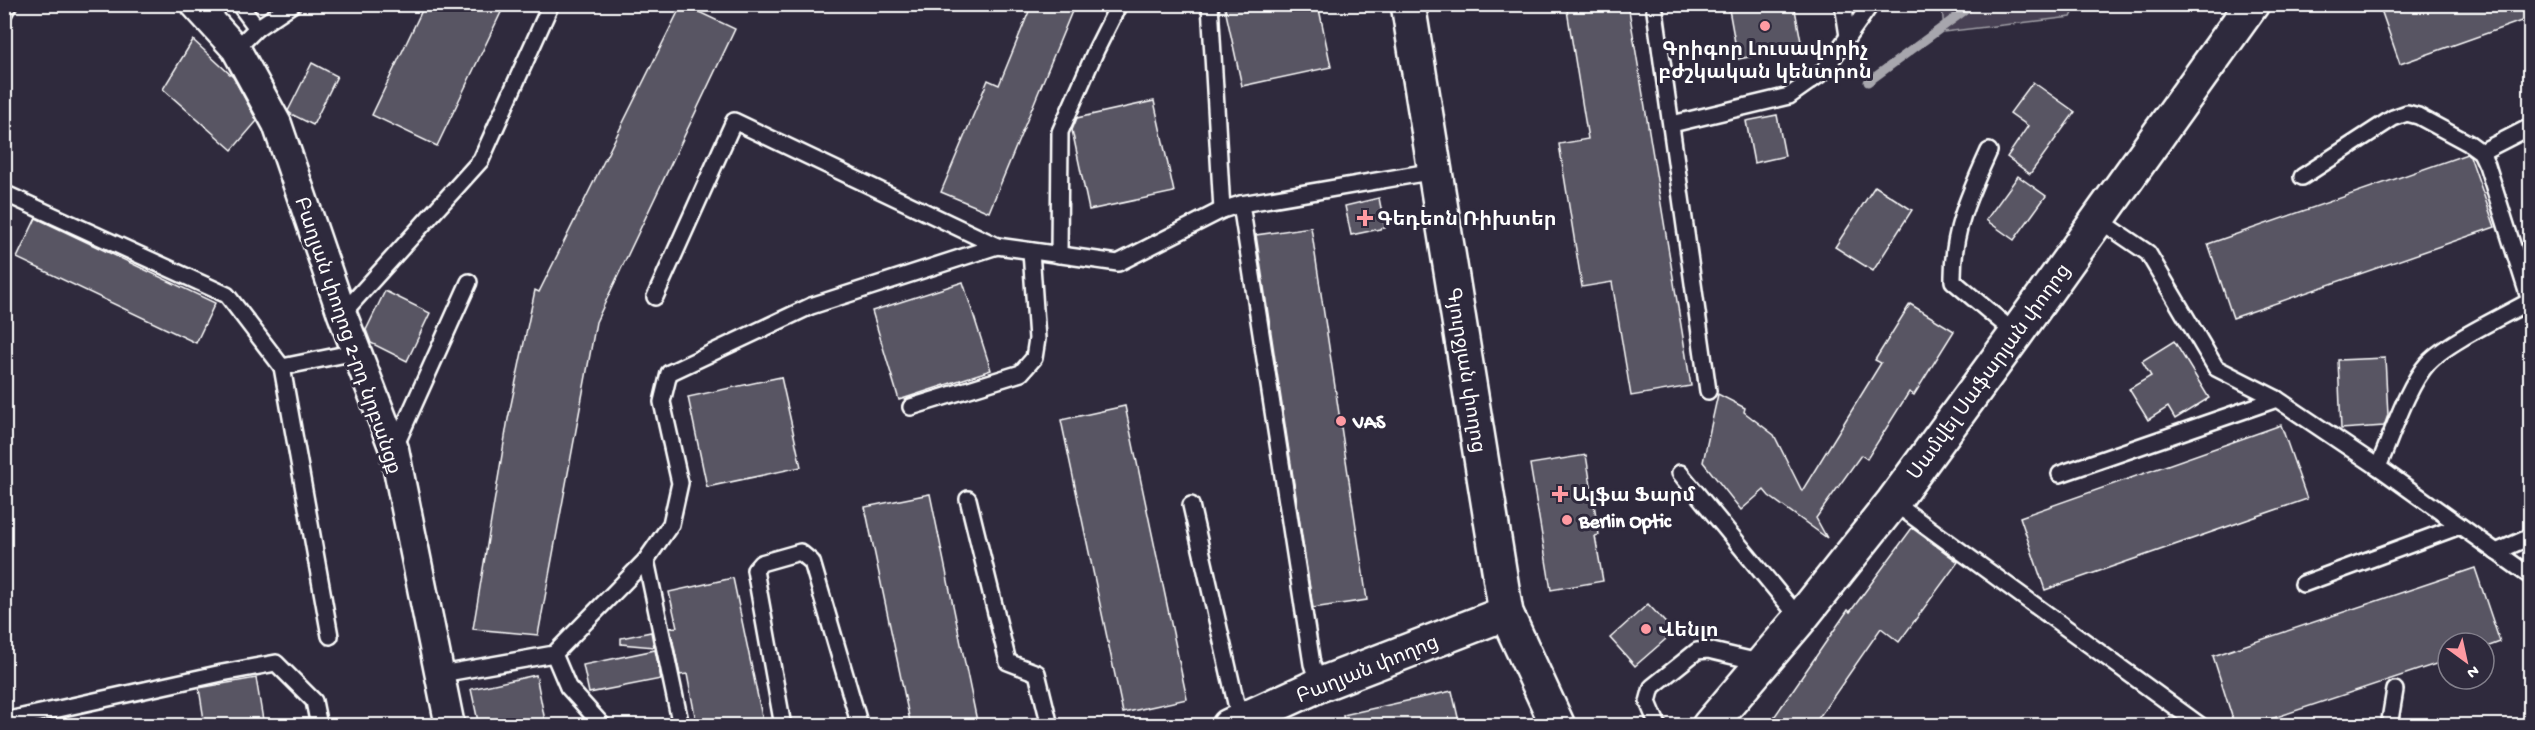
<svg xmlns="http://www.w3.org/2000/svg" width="2535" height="730" viewBox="0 0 2535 730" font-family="'Gochi Hand','Noto Sans Armenian',sans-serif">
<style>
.green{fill:#464152;stroke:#a2a0a8;stroke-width:1.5}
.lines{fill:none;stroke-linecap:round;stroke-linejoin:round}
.stream{stroke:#a7a6ad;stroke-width:9}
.building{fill:#595564;stroke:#fff;stroke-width:1.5}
.service-casing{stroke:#fff;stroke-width:20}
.minor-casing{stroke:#fff;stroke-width:33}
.tertiary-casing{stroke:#fff;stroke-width:38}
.secondary-casing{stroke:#fff;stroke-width:38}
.service{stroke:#2f2a3d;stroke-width:15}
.minor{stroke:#2f2a3d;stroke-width:28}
.tertiary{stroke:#2f2a3d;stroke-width:33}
.secondary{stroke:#2f2a3d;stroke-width:33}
.poi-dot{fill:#ff9aa2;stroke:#2f2a3d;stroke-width:2}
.labels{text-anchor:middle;stroke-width:6;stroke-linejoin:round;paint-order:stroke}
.poi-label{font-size:20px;font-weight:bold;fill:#fff;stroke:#2f2a3d;text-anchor:start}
.street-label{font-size:20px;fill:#fff;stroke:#2f2a3d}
</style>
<rect width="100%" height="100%" fill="#2f2a3d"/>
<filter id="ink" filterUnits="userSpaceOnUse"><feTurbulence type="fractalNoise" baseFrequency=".0167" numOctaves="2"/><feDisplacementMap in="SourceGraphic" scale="12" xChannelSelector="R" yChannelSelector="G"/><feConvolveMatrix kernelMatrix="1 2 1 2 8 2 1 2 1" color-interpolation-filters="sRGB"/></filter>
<g filter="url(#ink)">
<!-- green -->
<path class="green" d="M1942,5V4L2077,5L2071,17L1944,32Z"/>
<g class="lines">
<!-- stream -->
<path class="stream" d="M1868,82L1967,9L1969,4"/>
</g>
<!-- building -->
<g class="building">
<path d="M425,4H505L437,146L372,115Z"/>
<path d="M682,4L735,29L596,322L538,635L473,629L508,419L535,290L539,292Z"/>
<path d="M1032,4H1075L989,212L941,192L988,80L999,85Z"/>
<path d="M1224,4H1318L1331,67L1242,86Z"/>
<path d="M1600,4H1628L1691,386L1631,396L1612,282L1582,287L1559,144L1588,139L1567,10Z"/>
<path d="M1728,4H1794L1802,47L1738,59Z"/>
<path d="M2379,4H2530V18L2400,64Z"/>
<path d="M193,40L233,77L257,121L232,150L163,89Z"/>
<path d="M312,63L337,76L313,125L291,114L288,111Z"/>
<path d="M2033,82L2075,112L2030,174L2007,157L2028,126L2010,113Z"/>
<path d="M1154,101L1174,192L1089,210L1072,130L1077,118Z"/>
<path d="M1777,115L1785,156L1754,163L1746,121Z"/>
<path d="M2467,154L2470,156L2495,227L2233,318L2208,244Z"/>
<path d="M2018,176L2046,196L2014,240L1986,220Z"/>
<path d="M1875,186L1912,210L1873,271L1835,247Z"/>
<path d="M1379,198L1385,228L1351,235L1345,206Z"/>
<path d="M36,218L215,303L196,343L17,258Z"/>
<path d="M1311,227L1367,600L1313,608L1256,235Z"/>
<path d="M963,282L991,370L899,400L872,311Z"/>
<path d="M385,291L430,313L407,361L371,343L366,330Z"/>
<path d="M1910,304L1954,331L1914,395L1909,392L1867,459L1861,455L1816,518L1827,538L1769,496L1764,490L1741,510L1703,462L1718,394L1745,408L1744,412L1774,435L1802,491L1881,363L1875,360Z"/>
<path d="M2174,341L2209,398L2175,419L2168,407L2148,420L2129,389L2151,376L2142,361Z"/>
<path d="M2385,358L2388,415L2384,426L2341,429L2338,360Z"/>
<path d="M781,377L801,467L707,487L688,397Z"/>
<path d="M1125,406L1187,699L1123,713L1061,420Z"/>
<path d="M2281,425L2307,499L2045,590L2020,517Z"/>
<path d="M1586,455L1599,535L1595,536L1603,581L1551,590L1530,464Z"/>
<path d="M930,494L978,726H911L865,507Z"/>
<path d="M1912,528L1958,562L1899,642L1881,628L1813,726H1768L1848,610L1850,612Z"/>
<path d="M2475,568L2500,642L2484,648V643H2448V660L2250,726H2235L2213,656Z"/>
<path d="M733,578L764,726H697L687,674L680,675L670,628L677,627L669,592Z"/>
<path d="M1648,604L1674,632L1635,666L1610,638Z"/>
<path d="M651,632L654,647L621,644V638Z"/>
<path d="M655,650L661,679L589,693L583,665Z"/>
<path d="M536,675L546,726H479L471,689Z"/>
<path d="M256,678L264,726H205L199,688Z"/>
<path d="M1452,691L1460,726H1344L1343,715Z"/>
</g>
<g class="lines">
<defs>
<g id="service">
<path d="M239,4L257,28"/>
<path d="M1210,4L1222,210"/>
<path d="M1654,4L1708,391"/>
<path d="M1843,4L1848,36"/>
<path d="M4,13L9,4"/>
<path d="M236,49L257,28L293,4"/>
<path d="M1672,124L1789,96L1823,72L1871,4"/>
<path d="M1989,151C1969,195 1952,231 1953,281L2016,334"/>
<path d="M2481,152L2530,127"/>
<path d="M2302,177L2393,118L2407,113L2418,116L2470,144L2481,152L2487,165L2530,301"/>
<path d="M4,193L227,295L282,367L356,352"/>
<path d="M1241,204L1312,664L1319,685"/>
<path d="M2098,219L2148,253L2216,368L2277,399L2378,467L2530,576"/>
<path d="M1059,255L1060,132L1096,50L1119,4"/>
<path d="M655,297L734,121L997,246L1118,263L1222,210L1241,204L1435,171"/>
<path d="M342,314L481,160L551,4"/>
<path d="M282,367L330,636"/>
<path d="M911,407L1021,373L1034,358L1037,339L1031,251"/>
<path d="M394,449L469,282"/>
<path d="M2378,467C2391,438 2407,386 2428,363C2447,342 2504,316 2530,301"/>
<path d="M1680,473L1800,619"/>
<path d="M2060,474L2277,399"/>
<path d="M968,499L1008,662L1037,673L1050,726"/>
<path d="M1893,502L2201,726"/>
<path d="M1191,505L1240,721"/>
<path d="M2496,552L2530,537"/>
<path d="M646,560L681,726"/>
<path d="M2303,584L2460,526"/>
<path d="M554,654L568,687L603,726"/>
<path d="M441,674L554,654L646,560L671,524L680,483L662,402L669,373L811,306L997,246"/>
<path d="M4,721L222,673L276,663L314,701L319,726"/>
<path d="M783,726L755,570L761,563L800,552L812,562L860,726"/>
<path d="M1658,726L1648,702L1652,687L1697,651L1708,650L1763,663"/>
<path d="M2389,726L2395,690"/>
</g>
<path id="minor" d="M195,4L236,49L277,124L342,314L394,449L450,726"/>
<g id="tertiary">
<path d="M1229,726L1319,685L1506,613"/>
<path d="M1709,726L1800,619L1893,502L2016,334L2252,4"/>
</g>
<path id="secondary" d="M1408,4L1506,613L1558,726"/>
</defs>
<!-- service casing -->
<use href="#service" class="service-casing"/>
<!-- minor casing -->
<use href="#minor" class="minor-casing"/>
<!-- tertiary casing -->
<use href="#tertiary" class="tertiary-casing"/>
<!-- secondary casing -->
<use href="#secondary" class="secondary-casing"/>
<!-- service -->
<use href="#service" class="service"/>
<!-- minor -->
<use href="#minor" class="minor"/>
<!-- tertiary -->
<use href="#tertiary" class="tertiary"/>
<!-- secondary -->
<use href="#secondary" class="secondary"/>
</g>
</g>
<!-- markers -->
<g class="poi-dot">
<circle cx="1765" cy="26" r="6"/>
<path d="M1362 209h6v6h6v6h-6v6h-6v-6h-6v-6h6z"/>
<circle cx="1341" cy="421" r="6"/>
<path d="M1557 485h6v6h6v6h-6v6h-6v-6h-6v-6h6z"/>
<circle cx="1567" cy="520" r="6"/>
<circle cx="1646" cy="629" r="6"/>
</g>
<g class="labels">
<!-- poi labels -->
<g class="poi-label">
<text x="1765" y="55" text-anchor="middle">Գրիգոր Լուսավորիչ<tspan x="1765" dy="23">բժշկական կենտրոն</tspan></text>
<text x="1377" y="225">Գեդեոն Ռիխտեր</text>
<text x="1353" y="428">VAS</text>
<text x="1572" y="501">Ալֆա Ֆարմ</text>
<text x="1579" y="527">Berlin Optic</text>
<text x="1658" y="636">Վենլո</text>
</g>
<!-- street labels -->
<g class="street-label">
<text transform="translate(349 335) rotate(71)" y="7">Բաղյան փողոց 2-րդ նրբանցք</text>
<text transform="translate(1467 370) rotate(81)" y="7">Գյուրջյան փողոց</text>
<text transform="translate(1988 371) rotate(-54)" y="7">Սամվել Սաֆարյան փողոց</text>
<text transform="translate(1367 668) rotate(-22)" y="7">Բաղյան փողոց</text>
</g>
</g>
<!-- margin -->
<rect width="2535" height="730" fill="none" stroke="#2f2a3d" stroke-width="24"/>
<rect x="12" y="12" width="2511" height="706" fill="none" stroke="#fff" stroke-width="2" filter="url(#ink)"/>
<!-- north arrow -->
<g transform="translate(2466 661) rotate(147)"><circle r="28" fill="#2f2a3d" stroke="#827f8b" stroke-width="1.5"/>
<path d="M0-4.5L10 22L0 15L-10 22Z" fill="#ff9aa2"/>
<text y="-9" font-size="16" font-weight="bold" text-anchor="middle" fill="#ffffff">N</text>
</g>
</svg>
